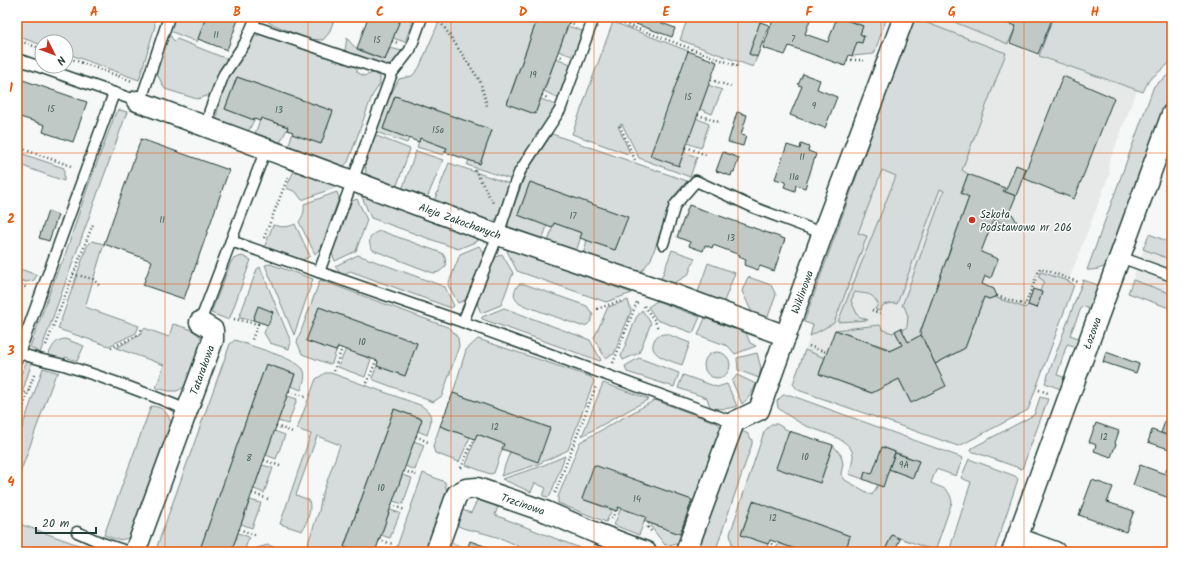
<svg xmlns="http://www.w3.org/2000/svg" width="1189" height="569" viewBox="0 0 1189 569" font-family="Kalam,sans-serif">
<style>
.built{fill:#e6e9e8}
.green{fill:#d6dcdb;stroke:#7a8c88}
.building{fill:#c0c9c6;stroke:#1f3d34}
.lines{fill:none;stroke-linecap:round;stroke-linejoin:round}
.service-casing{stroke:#1f3d34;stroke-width:13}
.minor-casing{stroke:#1f3d34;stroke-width:23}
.path{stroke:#1f3d34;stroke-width:2.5;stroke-dasharray:1 3;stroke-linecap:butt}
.service{stroke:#fff;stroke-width:10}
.minor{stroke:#fff;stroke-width:20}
.grid{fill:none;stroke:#e8590c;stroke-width:1;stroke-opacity:0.55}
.poi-dot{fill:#c8321e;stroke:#fff;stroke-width:1.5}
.labels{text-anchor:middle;stroke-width:3;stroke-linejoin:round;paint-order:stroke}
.number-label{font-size:9px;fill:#476058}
.poi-label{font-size:11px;fill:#1f3d34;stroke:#fff;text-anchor:start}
.street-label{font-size:11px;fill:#1f3d34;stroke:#fff}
.neatline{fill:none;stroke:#e8590c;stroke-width:1.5}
.grid-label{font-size:13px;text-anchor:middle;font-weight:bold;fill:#e8590c}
</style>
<rect width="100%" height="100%" fill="#f6f7f7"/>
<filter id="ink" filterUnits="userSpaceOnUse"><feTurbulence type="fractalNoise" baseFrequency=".025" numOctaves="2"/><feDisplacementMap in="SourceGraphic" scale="8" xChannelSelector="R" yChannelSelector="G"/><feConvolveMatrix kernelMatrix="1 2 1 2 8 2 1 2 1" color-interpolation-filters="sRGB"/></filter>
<g filter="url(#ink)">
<!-- built -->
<g class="built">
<path d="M929,17H942L1038,56L1137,90L1108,165L1110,173L1025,393L950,439L795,378L893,106Z"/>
<path d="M1149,234L1172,243V308L1128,293Z"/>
</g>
<!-- green -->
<g class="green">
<path d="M17,17H154L155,26L139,80L66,53V42H42V45L17,36Z"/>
<path d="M175,17H206L197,42L170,31Z"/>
<path d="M266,17H335L329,33L323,40L307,39L268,22Z"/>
<path d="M401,17H414L405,42L393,38Z"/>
<path d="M441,17H538L507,103L535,114L541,99L558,106L513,180L467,165L469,160L480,164L492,130L395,96L383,129L409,138L407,143L376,132L389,98L399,79L412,76L419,68Z"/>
<path d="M688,17H762L749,54L757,57L753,67L680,40Z"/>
<path d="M842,17H887L874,54L852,56L857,42L862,43L864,36L860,34L863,26Z"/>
<path d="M914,17H929L927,23L1006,53L962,170L968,174L961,193L969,197L920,333L921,335L908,342L902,330L907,327L908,316L904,306H902L944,191L940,189L897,304L894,303L883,305L880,311L875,309L878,304C871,291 867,295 855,292L851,301L858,316L868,320L838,322L896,176L882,170L858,233L867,236L834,323L810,336L813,325L804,322Z"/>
<path d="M942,17H1002L1001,21L1016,26L1008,44Z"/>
<path d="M1053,17H1172V61L1149,80L1143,92L1039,56Z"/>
<path d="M613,22L688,51L684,152L697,157L690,177L639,158L622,124L618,126L630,153L628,154L572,134Z"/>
<path d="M568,26L585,32L575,57L558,51Z"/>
<path d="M263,33L357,65V72L364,76L373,73L380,77V84L372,96L348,162L342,168L288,149L292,134L321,144L333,111L237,77L225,109L254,120L247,134L217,121V112L229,75L254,37Z"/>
<path d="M169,34L174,41L177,39L227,59L210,95L197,99L165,89L157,74L161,54Z"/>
<path d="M347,38C357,53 369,54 385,60L390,48L402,51L393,64L387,66L348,53L345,50Z"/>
<path d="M556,58L573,65L560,99L544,91Z"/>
<path d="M1172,72V88L1109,264C1101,269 1096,270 1087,270L1154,86Z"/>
<path d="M708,85L722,90L712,114L700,109Z"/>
<path d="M120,110L127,112L40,353L30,347L59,267L63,261L86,192L116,112Z"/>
<path d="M261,118L288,127L279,145L254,136Z"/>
<path d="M696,118L709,124L701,148L687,143Z"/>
<path d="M552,134L687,181L673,197L651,259L642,271L620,268L583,255L587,240L615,250L627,217L530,182L518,215L547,226L542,241L508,227V221L526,173Z"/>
<path d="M374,135L410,149L396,188L366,174L365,161Z"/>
<path d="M420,138L447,148L443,155L417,147Z"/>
<path d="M416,151L443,160L427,198L402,190Z"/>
<path d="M17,152L64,168V181L17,164Z"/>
<path d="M449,163L510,184L498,218L491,222L434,201Z"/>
<path d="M297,170L298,172L334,185L336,187L302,200L296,192L286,188L294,171Z"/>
<path d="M337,192L339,198L321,248L315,254L299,222C303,216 305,211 304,204Z"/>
<path d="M362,195L476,237L478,241L458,249L371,218L362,197Z"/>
<path d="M357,199L367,220L356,251L335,261L331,251L349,202Z"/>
<path d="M554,223L582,233L576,252L548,242Z"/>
<path d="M295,224L310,256L301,261L264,248L273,225C281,227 287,228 295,224Z"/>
<path d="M381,231L442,253L445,257L446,266L439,272L433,273L373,250C366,241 370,233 381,231Z"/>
<path d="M1149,234L1172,243V260L1143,249Z"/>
<path d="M92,241L104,244L85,307L139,326L136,333L109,346L58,329L87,246Z"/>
<path d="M479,246L483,251L484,256L468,299L458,303L448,285L460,254Z"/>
<path d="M511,249L632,293L606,302L517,271L507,251Z"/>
<path d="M672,250L695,258L688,275L671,285L667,284L661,279Z"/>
<path d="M502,254L513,273L501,305L481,313L478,306L477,298L492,259Z"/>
<path d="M358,255L445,287L454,306L451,308L350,271L342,276L335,266Z"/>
<path d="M242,256L251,260L229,320L211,313L231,262L233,259Z"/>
<path d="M708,263L735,273L723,304L697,295Z"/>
<path d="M270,264L313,279L294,335L265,265Z"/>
<path d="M260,267L291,342L289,349L270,343L264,333L273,312L258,306L253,320L239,318L257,269Z"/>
<path d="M17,268L37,275L34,280L26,282L17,279Z"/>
<path d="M1041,272L1068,281L1074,285L1028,410L963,444L958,446L798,390L793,384L805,350L825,358L819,374L871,393L899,379L911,403L935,364L965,348L984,297L989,299L994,297L1025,308L1028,305L1036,308L1042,293L1040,291L1044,281L1038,277Z"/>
<path d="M748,277L771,285L776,295L767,319L753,315L742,291Z"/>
<path d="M320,280L450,328L458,338L459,346L442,396L433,402L374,380L372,378L377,366L405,376L417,343L319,307L307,340L336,351L332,363L329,364L302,354L297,342Z"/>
<path d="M1083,280L1098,285L1099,289L1092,310L1082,306L1070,335L1081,339L1078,347L1067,344L1057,375L1067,378L1063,390L1045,383Z"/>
<path d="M1133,280L1172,294V309L1128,293Z"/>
<path d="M519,284H524L587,306L593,315L591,321L587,325L581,326L520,304C512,298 513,291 519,284Z"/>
<path d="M628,300L631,311L614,354L605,358L594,338L608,307Z"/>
<path d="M657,301L700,317L693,333L657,320L648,307Z"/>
<path d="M504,308L590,340L601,360L600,361L482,319V317Z"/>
<path d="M642,310L651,323L639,353L623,360L621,356L636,318Z"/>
<path d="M705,318L734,329L741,327L744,328L750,343L756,346L735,354L728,346L698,335Z"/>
<path d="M173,324C183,327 198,330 202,340L188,380L184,387L177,391H169L156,388L164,365L116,348L140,335L144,328L169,337Z"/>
<path d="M880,325L883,330L893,333L895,331L902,345L889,351L887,348L835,330Z"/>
<path d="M667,334L690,343L682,365C672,361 647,356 654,341C656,335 661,334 667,334Z"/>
<path d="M65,339L84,346L77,361L65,357L64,361L48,355C53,347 54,340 65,339Z"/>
<path d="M478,339L591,377L594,381L568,450L536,465L501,476L510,452L550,428L453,393L466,350Z"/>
<path d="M235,340C250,346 295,358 303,369C307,376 303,383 301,390L291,386L295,374L266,364L199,552H155L230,344Z"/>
<path d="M346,349L371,359L365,377L338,367Z"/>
<circle cx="717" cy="365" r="13"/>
<path d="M757,353L761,368L759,378L738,370L737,358Z"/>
<path d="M639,358L679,373L674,387L627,372L625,366Z"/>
<path d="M27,361L32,362L23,390L17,391V378H19Z"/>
<path d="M43,368L59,373L55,376L17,482V442Z"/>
<path d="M325,373H331L420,405C434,413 432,420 427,435L418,431L422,419L394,409L344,546L359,552H315L306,549L319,511L322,495L340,445L317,436L296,495L309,500C312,512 307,521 302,531L280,524L311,434L297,429L316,379Z"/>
<path d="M683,375L717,387L727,384L737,406C728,409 720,410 710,407L707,398L678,388Z"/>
<path d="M737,375L756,384C753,392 749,398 742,404L732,381Z"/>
<path d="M603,383L649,399L582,436Z"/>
<path d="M783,395H790L963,458L956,476L936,469L931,483C943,489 949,487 952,502L935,551L892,535L885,550L882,552H845L850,536L753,501L741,534L768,544L765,552H735L733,550L730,534L764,432L771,424H777L789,431L777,468L820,483L833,445L841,455L843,464L841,474L845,480L872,495L878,485L882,487L889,469L913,478L919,461L883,447L872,474L865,472L863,479L849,474C851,468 853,461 853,455C851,437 815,431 802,424C794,419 785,414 778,408L777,401Z"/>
<path d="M287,396L297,399L288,424L278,421Z"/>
<path d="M1040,397L1048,399L1022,469L971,451L972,448L1034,415Z"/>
<path d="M655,400L717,423L724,430L679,544L665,545L651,527L652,524L680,534L692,500L595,466L582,499L612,510L606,522L558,503V497L580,442Z"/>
<path d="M151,406C165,407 168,414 172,426L133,534C124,543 115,539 104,535Z"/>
<path d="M440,426L470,437L459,462L435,453L433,446Z"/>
<path d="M274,431L285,435L276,459L266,455Z"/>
<path d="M742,431L748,434L752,440V444L715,552H694L739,434Z"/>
<path d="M477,434L504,444L494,473L490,474L466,465Z"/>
<path d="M414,441L424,445L415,470L405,466Z"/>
<path d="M565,456L550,496L548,497L543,496L546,488L535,483L531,492L502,479L539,467Z"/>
<path d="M969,459L1015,476L1018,479L994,552H952L951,545L971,482L961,478Z"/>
<path d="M262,465L273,468L264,493L254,489Z"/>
<path d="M423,473L445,482L448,500L426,552H395Z"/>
<path d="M402,475L412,478L403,504L393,501Z"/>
<path d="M479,496L500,501L495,515L585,550V552H525C514,541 494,536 479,532C471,530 462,529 455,524L462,510L471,513Z"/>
<path d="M250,500L261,503L252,528L241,524Z"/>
<path d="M621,508L646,517L639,535L614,525Z"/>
<path d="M390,510L400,513L390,538L381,535Z"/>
<path d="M17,523L98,552H70L63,549L61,552H17Z"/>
<path d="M238,533L249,537L244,552H231Z"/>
<path d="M448,541L467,549L466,552H444Z"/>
<path d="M779,543L804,552H774Z"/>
<path d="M268,545L287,552H256L257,548Z"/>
</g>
<!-- building -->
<g class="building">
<path d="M206,17H239L227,50L198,39Z"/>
<path d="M368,17H401L385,60L357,49Z"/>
<path d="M538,17H571L535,114L507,104Z"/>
<path d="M638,17H646L675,28L672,37L636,24Z"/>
<path d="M674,17H688L687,22Z"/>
<path d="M774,17H811L805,34L828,42L837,17L863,26L860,34L864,36L862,43L857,42L852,56L849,55L845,66L789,46L785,55L763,48Z"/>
<path d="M1002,17H1053L1038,54L1010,43L1016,26L1001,21Z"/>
<path d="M760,22L769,25L757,57L749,54Z"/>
<path d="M688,51L717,62L679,166L650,156Z"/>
<path d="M803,74L820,80L817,89L837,97L825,128L790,115L802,86L798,85Z"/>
<path d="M1063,76L1114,98L1074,199L1023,178Z"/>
<path d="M237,77L333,111L321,144L292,134L293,132L287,130L288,127L261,118L260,121L254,119V120L225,109Z"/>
<path d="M17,78L87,102L73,142L43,132L45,125L17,116Z"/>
<path d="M395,96L492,130L480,164L445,152L447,148L420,138L419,142L383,129Z"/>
<path d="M737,112L747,115L741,135L746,136L743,146L728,142Z"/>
<path d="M141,139L229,170L184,299L143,285L152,261L104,244Z"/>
<path d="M801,144L809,147L808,151L816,154L805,188L796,185L795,191L784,187L786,182L775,179L787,145L800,149Z"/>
<path d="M723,152L739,158L734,172H732L731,176L716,171Z"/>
<path d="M1016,165L1026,169L1016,196L1005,192Z"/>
<path d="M968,174L1005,188L1003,191L1016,196L1009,213L1012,214L1017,222L1010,226L993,220L981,252L998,259L991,278L985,276L982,284L994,289L997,296L989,299L984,297L965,348L935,364L920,333L969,197L961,193Z"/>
<path d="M530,182L628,217L615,250L580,238L582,233L554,223L552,228L518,215Z"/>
<path d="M689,205L785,239L774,271L760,266L758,270L744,265L746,260L739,257L740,255L713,245L712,248L705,245L703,251L689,246L690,242L677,237Z"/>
<path d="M48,211L58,215L49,241L39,238Z"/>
<path d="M1033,289L1042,292L1037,308L1028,305Z"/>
<path d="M258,306L273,312L268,325L253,320Z"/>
<path d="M319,307L417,343L405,376L377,366L378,361L338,347L336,351L306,341Z"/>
<path d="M901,328L908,342L921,335L946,386L911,403L899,379L872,393L819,374L835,330L887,349L889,351L902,345L895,331Z"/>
<path d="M1106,352L1139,364L1136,373L1103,362Z"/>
<path d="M266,364L295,374L287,396L231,552H199Z"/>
<path d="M453,393L550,428L538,462L502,449L504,444L477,434L475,439L440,426Z"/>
<path d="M1172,401V437L1161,433Z"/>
<path d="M394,409L422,419L375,552H359L344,547Z"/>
<path d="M1096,423L1119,431L1115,443L1116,444L1111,457L1094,451L1096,445L1089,442Z"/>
<path d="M1152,430L1172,437V450L1148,442Z"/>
<path d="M789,431L833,445L820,483L776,468Z"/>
<path d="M882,447L895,452L883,487L863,479L865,472L872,474Z"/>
<path d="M895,453L919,461L913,478L889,469Z"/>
<path d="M1172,454V499L1133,485L1140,465L1165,474Z"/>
<path d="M594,465L692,500L680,534L644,521L646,517L618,507L617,511L582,499Z"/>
<path d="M1092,480L1113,487L1107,502L1134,511L1126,532L1079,515Z"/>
<path d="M753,501L850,536L845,552H804L770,540L768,544L741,535Z"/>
<path d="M892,535L900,539L894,552L885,550Z"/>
<path d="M470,541L487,547L486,549L492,551L493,549L503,552H466Z"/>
</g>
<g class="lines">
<defs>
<g id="service">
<path d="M253,26L392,73"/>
<path d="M17,59L137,101"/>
<path d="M140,103L169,17"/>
<path d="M207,127L210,110L224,74L245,43L256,17"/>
<path d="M231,241L319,272L392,73L410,50L422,17"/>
<path d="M663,244L675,205L696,181L755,208L814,230L822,235"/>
<path d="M1120,257L1172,276"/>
<path d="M319,272L463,322L734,422"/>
<path d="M200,322L266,149"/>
<path d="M463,322L498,235L515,183L520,171L560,110L594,17"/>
<path d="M20,353C34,359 49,361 64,365C106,378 147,393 187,410"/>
<path d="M17,359L114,93"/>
<path d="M77,532L102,543L129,552"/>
</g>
<g id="minor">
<path d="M137,101L498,235L681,297L786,336"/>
<path d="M1017,538L1055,552"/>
<path d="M135,552L213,340V330L200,322"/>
<path d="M436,552L457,494L466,489L477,488L547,512L596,533L646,552"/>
<path d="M686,552L734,422L759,410L822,235L904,17"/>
<path d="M1012,552L1172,114"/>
</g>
</defs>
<!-- service casing -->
<use href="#service" class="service-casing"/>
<!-- minor casing -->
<use href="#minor" class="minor-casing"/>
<!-- path -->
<g class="path">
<path d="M609,18L740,67"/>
<path d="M437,19L444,27L480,81L487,106"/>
<path d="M569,22L576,25"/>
<path d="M17,40L42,49"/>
<path d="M392,41L398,43"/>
<path d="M557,55L564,58"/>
<path d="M66,57L132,81"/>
<path d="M847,60H867"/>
<path d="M711,80L732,87"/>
<path d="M542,95L549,99"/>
<path d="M698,115L719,122"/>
<path d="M620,126L635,160"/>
<path d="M17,147L71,166"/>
<path d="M686,147L706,155"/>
<path d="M475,170L493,203"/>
<path d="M264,238L288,177"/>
<path d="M73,274L93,279L101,287"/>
<path d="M17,284L28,288"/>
<path d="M997,296L1025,305L1040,268L1078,282"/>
<path d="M644,306L655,321L658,329"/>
<path d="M597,309L623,300"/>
<path d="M872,310L883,315"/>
<path d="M234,319L258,324L251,342"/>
<path d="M46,345L93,224"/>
<path d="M809,346L826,352"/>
<path d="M111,348L140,334L142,327"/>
<path d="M613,363L637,302"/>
<path d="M334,371L342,348"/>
<path d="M367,383L376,361"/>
<path d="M1039,390L1048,393"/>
<path d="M289,391L305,397"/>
<path d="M17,395L29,391"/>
<path d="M17,425L35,372"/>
<path d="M276,426L293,432"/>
<path d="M416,436L428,442"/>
<path d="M264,460L280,466"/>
<path d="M461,468L474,439"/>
<path d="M404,471L416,475"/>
<path d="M252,493L268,499"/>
<path d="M555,493L596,386"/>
<path d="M391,505L405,510"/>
<path d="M612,519L615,511"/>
<path d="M648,527L651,531"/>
<path d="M647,528L649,523"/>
<path d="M239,529L255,535"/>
<path d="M379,540L393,544"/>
<path d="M769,552L773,541"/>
</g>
<!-- service -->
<use href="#service" class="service"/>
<!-- minor -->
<use href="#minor" class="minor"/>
</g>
</g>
<!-- grid -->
<path class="grid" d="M165,17V552M308,17V552M451,17V552M594,17V552M738,17V552M881,17V552M1024,17V552M17,153H1172M17,284H1172M17,416H1172"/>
<!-- markers -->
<circle class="poi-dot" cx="972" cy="220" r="4"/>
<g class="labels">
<!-- number labels -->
<g class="number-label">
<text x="216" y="38">11</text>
<text x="793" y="42">7</text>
<text x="377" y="43">15</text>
<text x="533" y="78">19</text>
<text x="688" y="100">15</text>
<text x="814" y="109">9</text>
<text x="51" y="112">15</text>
<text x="279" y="113">13</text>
<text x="438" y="133">15a</text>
<text x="802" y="160">11</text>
<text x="794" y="180">11a</text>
<text x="573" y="219">17</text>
<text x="162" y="223">11</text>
<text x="731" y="241">13</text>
<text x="969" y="270">9</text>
<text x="362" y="345">10</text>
<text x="495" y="430">12</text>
<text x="1104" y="440">12</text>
<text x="805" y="460">10</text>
<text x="249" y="461">8</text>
<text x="904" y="468">9A</text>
<text x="381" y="491">10</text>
<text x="637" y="502">14</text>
<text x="773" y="521">12</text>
</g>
<!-- poi labels -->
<g class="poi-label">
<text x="980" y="218">Szkoła<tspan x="980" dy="13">Podstawowa nr 206</tspan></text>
</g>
<!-- street labels -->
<g class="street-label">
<text transform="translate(460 221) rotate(20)" y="4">Aleja Zakochanych</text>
<text transform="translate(802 292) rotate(-70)" y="4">Wiklinowa</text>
<text transform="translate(1092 333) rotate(-70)" y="4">Łozowa</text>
<text transform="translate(202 370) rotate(-70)" y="4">Tatarakowa</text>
<text transform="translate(523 504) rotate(19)" y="4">Trzcinowa</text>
</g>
</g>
<!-- margin -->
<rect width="1189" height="569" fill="none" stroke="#fff" stroke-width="44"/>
<!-- north arrow -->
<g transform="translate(54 54) rotate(132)"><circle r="19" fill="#ffffff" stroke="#a5b1ae"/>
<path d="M0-3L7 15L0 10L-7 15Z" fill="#c8321e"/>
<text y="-6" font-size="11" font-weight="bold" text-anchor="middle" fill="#1f3d34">N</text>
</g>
<!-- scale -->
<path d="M36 527v6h60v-6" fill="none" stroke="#1f3d34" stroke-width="2"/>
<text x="42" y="527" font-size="12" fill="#1f3d34" stroke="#ffffff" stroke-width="3" paint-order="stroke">20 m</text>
<rect x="22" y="22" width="1145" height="525" class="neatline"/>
<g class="grid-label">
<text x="94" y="16">A</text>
<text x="237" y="16">B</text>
<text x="380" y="16">C</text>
<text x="523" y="16">D</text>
<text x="666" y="16">E</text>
<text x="809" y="16">F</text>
<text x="952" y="16">G</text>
<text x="1095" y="16">H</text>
<text x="11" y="92">1</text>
<text x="11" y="223">2</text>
<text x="11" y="355">3</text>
<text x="11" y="486">4</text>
</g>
</svg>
